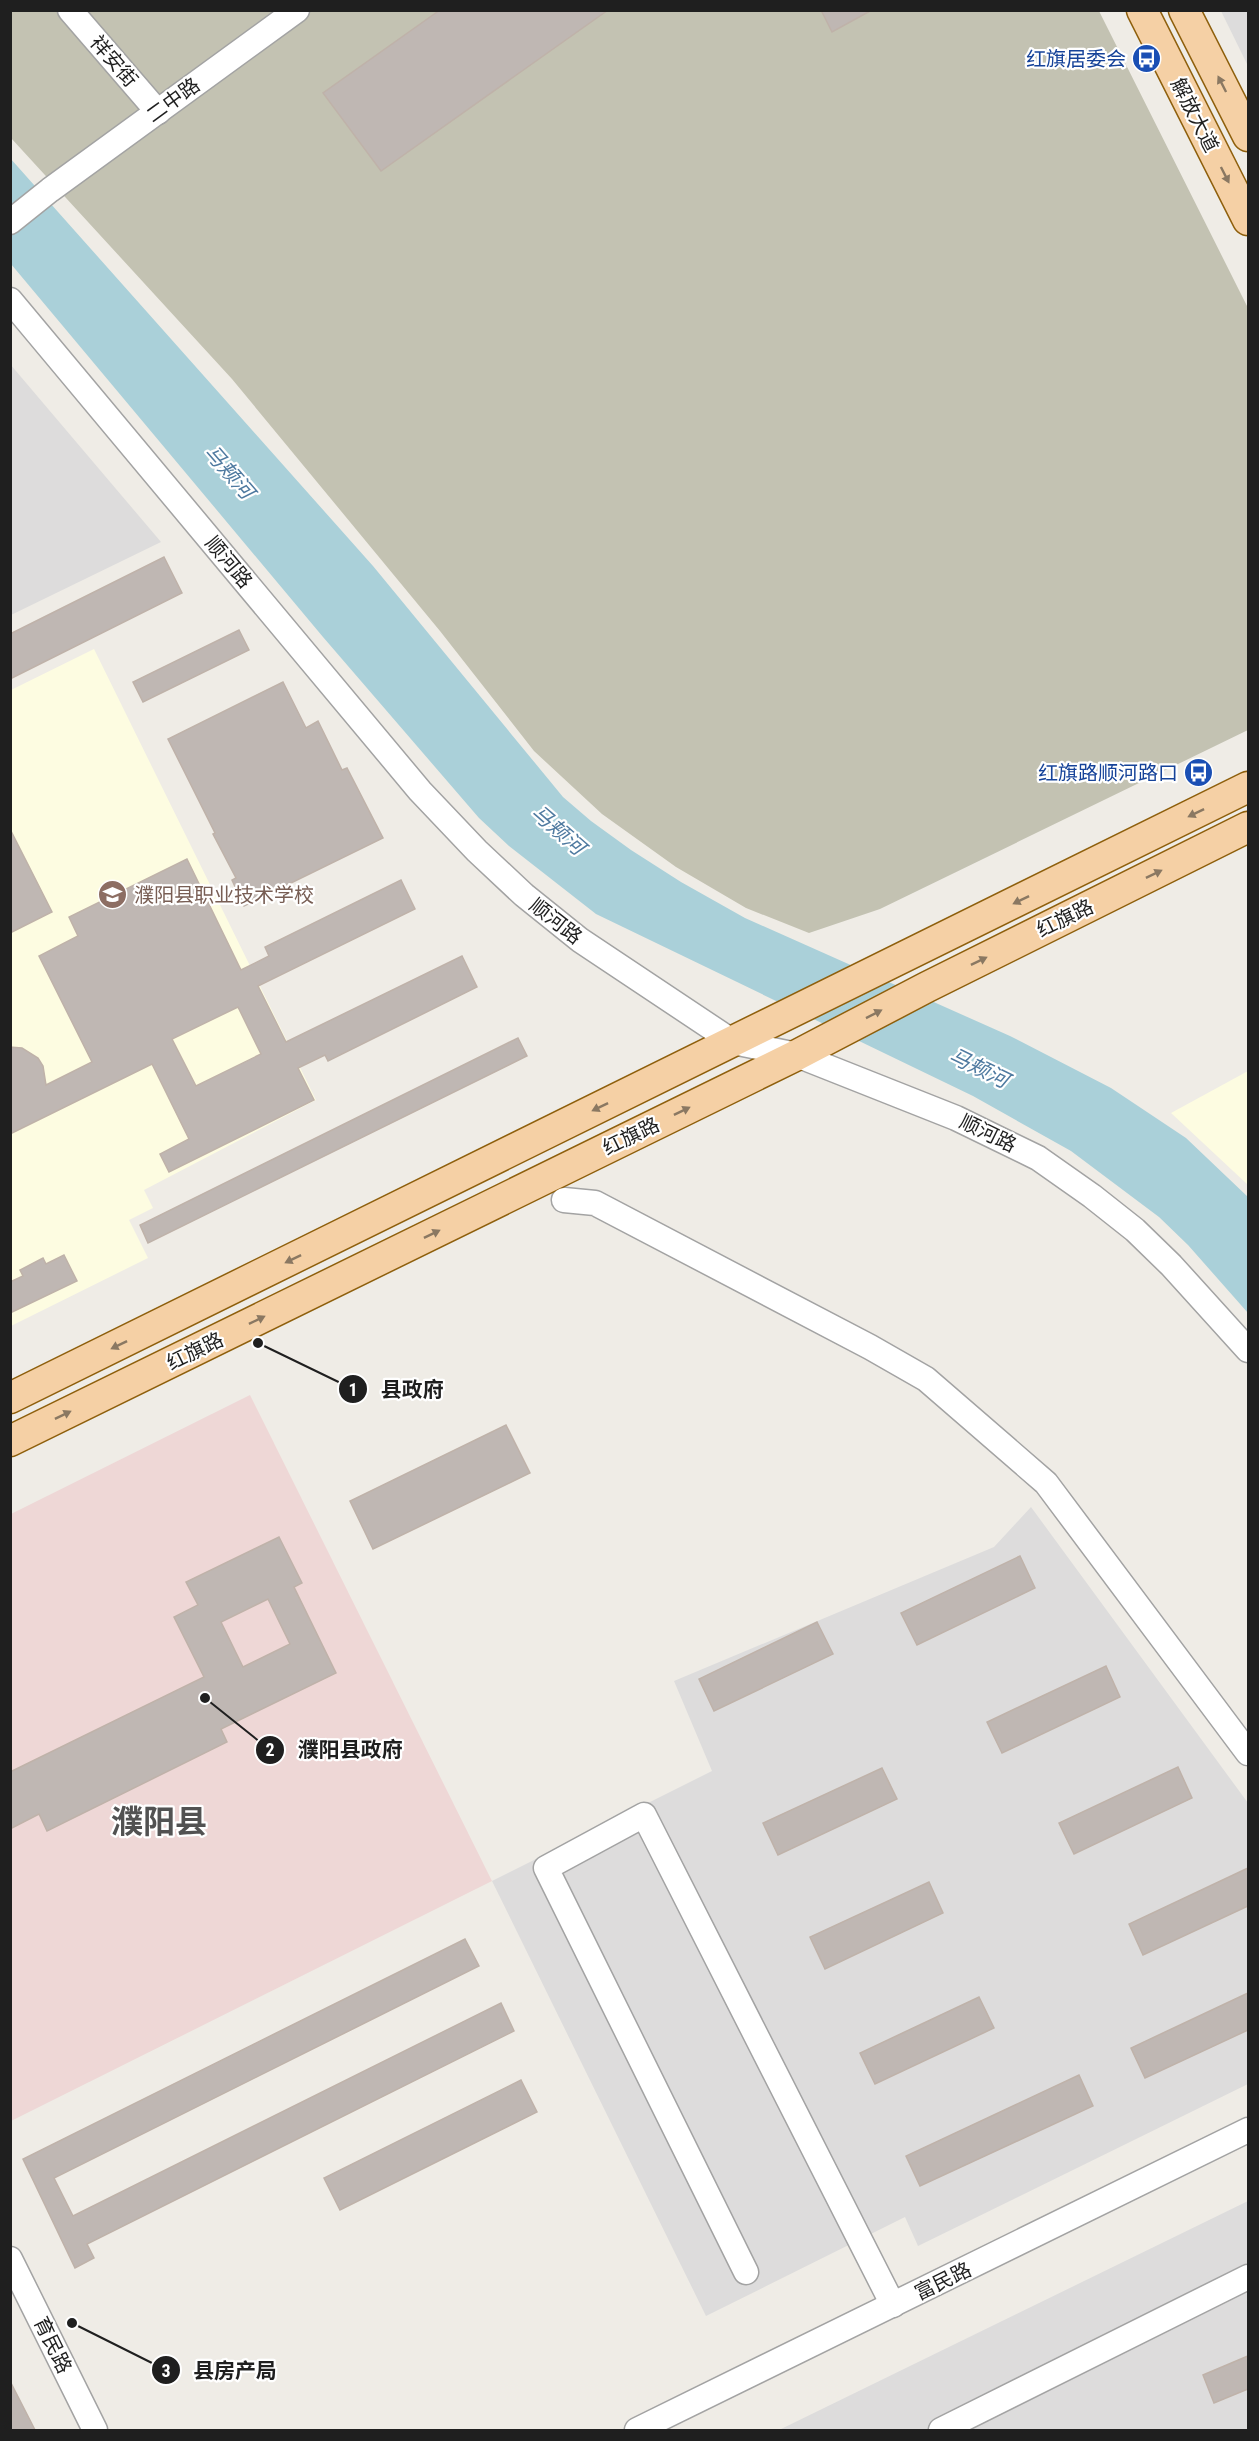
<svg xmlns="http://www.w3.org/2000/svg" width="1259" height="2441" viewBox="0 0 1259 2441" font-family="'Roboto Condensed','Noto Sans SC',sans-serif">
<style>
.residential{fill:#dddcdc}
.commercial{fill:#eed7d6}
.education{fill:#fdfce1}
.construction{fill:#c3c2b2}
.water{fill:#aad0d9}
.building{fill:#bfb7b3;stroke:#bfb2a9;stroke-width:1.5;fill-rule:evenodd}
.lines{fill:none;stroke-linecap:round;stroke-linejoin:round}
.minor-casing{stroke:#a3a3a3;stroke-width:27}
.major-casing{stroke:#8e5f0c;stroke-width:33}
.minor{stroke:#fff;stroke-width:24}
.major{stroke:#f5d0a5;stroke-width:30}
.oneway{fill:#8a7862}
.labels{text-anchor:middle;stroke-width:4.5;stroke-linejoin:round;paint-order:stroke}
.transit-label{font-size:20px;fill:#164399;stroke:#fff;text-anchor:end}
.street-label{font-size:20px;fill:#1f1f1f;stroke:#fff}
.education-label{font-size:20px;fill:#785e54;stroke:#fff;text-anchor:start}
.water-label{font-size:21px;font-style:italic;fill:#4f7aa0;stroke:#fff}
.town-label{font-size:32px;font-weight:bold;fill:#525252;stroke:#fff}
.leader{fill:none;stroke:#1f1f1f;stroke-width:2}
.callout-dot{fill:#1f1f1f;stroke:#fff;stroke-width:2}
.mark-label{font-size:18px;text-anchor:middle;font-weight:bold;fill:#fff}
.callout-label{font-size:21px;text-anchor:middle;font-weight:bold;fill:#1f1f1f;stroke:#fff;stroke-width:4.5;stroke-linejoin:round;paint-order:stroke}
</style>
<rect width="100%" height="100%" fill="#efece6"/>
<!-- residential -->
<g class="residential">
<path d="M1221,11H1248V66Z"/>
<path d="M10,364L161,542L11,615H10Z"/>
<path d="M1031,1507L1248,1803V2084L918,2246L905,2217L706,2316L492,1881L712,1771L674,1681L994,1547Z"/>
<path d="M1248,2201V2430H779Z"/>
</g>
<!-- commercial -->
<path class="commercial" d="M250,1395L492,1881L11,2121V1514Z"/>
<!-- education -->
<g class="education">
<path d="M94,649L316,1100L144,1190L153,1208L129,1220L148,1258L11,1326V690Z"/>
<path d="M1248,1071V1185L1171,1113Z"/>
</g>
<!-- construction -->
<path class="construction" d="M11,11H1099L1248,308V730L880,909L809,933L746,908L676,867L602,814L534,751L440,631L232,379L11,138Z"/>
<!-- water -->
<path class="water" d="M10,158L373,566L563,797L591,821L631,850L681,882L745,918L1010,1036L1111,1088L1186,1138L1248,1197V1313L1188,1245L1159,1217L1071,1151L973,1096L596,914L509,846L479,818L323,637L11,264Z"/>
<!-- building -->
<g class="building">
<path d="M440,10H608L381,171L323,93Z"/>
<path d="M821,10H872L832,32Z"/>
<path d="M164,557L182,593L10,679V634Z"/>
<path d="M239,630L249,650L143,702L133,682Z"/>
<path d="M283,682L306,728L318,721L342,770L347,768L383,838L244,906L232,880L236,878L213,834L215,833L168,739Z"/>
<path d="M10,829L52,912L10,933Z"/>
<path d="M187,859L241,970L269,956L265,947L401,880L415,909L258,986L286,1042L462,956L477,987L328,1061L325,1055L298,1068L314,1100L169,1172L160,1154L189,1139L152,1064L10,1134V1047L22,1048L38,1058L43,1066L46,1085L92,1062L39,956L78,936L69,917ZM238,1007L261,1054L196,1086L172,1039Z"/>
<path d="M518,1038L527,1056L148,1243L140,1225Z"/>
<path d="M64,1255L77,1281L10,1313V1282L23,1276L20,1270L43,1258L46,1264Z"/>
<path d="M506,1425L530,1473L373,1549L350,1501Z"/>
<path d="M279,1537L302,1583L294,1587L336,1673L221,1729L227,1742L47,1831L39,1814L10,1829V1772L204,1677L174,1617L198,1605L186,1582ZM268,1599L290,1644L243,1667L221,1622Z"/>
<path d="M1020,1556L1035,1588L917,1645L901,1613Z"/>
<path d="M817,1622L833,1654L714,1711L699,1679Z"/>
<path d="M1106,1666L1120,1697L1002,1753L987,1722Z"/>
<path d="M1178,1767L1192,1798L1074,1854L1059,1823Z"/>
<path d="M882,1768L897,1799L778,1855L763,1823Z"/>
<path d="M1248,1868V1906L1143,1955L1129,1924Z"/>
<path d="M929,1882L943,1913L825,1969L810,1937Z"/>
<path d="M465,1939L479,1966L54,2178L73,2216L501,2003L514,2031L87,2244L94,2258L75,2268L23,2159Z"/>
<path d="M1248,1993V2030L1145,2078L1131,2048Z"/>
<path d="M979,1997L994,2028L875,2084L860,2053Z"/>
<path d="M1079,2075L1093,2106L920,2186L906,2156Z"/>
<path d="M521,2080L537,2112L340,2210L324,2178Z"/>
<path d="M1248,2356V2389L1214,2403L1203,2375Z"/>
<path d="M10,2381L35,2430H10Z"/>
</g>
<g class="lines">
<defs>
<g id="minor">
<path d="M70,10L158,112"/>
<path d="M10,222L50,190L297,10"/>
<path d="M10,300L420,791L477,851L524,895L580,940L733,1042L797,1055L956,1118L1038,1158L1092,1196L1135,1230L1171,1265L1248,1350"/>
<path d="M564,1200L595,1203L870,1347L926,1379L1046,1483L1248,1753"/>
<path d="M10,2259L95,2430"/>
<path d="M746,2272L546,1868L644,1815L893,2305"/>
<path d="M637,2430L1248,2130"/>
<path d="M941,2430L1248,2277"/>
</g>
<g id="major">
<path d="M1142,10L1248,220"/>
<path d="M1184,10L1248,136"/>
<path d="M10,1398L1248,787"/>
<path d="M10,1441L797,1055L927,987L1248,827"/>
</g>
</defs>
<!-- minor casing -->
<use href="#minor" class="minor-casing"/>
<!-- major casing -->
<use href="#major" class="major-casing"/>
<!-- minor -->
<use href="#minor" class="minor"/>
<!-- major -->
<use href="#major" class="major"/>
</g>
<!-- one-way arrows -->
<defs><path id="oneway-solid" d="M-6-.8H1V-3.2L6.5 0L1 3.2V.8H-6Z" transform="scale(1.5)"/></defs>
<g class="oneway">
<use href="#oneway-solid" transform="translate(1222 84) rotate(-117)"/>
<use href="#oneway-solid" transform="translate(1225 175) rotate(63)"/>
<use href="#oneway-solid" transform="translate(1196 813) rotate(154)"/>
<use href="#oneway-solid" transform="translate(1154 874) rotate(-26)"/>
<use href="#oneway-solid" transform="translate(1021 900) rotate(154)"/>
<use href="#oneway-solid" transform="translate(979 961) rotate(-26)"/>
<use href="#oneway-solid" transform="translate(874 1014) rotate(-27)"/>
<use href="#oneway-solid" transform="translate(600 1107) rotate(154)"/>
<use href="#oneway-solid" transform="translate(682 1111) rotate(-26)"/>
<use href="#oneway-solid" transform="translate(432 1234) rotate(-26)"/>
<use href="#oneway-solid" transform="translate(293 1259) rotate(154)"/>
<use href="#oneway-solid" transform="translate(257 1320) rotate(-26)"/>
<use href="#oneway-solid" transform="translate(119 1345) rotate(154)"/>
<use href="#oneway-solid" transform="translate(63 1415) rotate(-26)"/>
</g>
<!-- icons -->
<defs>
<symbol id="bus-disc" viewBox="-11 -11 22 22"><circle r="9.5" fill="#1a4fb4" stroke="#fff"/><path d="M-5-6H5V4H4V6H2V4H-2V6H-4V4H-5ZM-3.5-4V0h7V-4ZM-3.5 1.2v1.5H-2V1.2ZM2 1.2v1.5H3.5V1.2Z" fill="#fff"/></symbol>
<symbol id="school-disc" viewBox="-11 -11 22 22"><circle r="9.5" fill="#8d6e63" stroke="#fff"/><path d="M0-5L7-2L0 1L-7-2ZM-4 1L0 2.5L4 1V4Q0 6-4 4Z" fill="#fff"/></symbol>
</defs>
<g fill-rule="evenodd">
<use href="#bus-disc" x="1130" y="42" width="33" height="33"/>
<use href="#bus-disc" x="1182" y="756" width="33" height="33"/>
<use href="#school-disc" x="96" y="878" width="33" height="33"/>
</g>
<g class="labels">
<!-- transit labels -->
<g class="transit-label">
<text x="1126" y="66">红旗居委会</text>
<text x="1178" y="780">红旗路顺河路口</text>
</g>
<!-- street labels -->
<g class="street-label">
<text transform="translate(114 61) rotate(49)" y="7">祥安街</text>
<text transform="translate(173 100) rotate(-36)" y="7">二中路</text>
<text transform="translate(1195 115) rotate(63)" y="7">解放大道</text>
<text transform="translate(229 562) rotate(50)" y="7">顺河路</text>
<text transform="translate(1065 918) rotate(-26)" y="7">红旗路</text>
<text transform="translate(556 921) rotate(38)" y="7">顺河路</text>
<text transform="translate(988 1133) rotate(26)" y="7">顺河路</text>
<text transform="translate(631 1136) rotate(-26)" y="7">红旗路</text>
<text transform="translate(195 1351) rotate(-26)" y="7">红旗路</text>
<text transform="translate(943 2281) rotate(-26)" y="7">富民路</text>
<text transform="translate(53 2345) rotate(64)" y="7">育民路</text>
</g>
<!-- education labels -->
<g class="education-label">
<text x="134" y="902">濮阳县职业技术学校</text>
</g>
<!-- water labels -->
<g class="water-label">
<text transform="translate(229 472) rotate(49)" y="7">马颊河</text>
<text transform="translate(558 830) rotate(41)" y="7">马颊河</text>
<text transform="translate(979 1068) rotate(26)" y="7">马颊河</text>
</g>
<!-- town labels -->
<g class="town-label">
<text x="159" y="1833">濮阳县</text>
</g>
</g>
<!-- callouts -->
<path class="leader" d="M258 1343L353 1389M205 1698L270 1750M72 2323L166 2370"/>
<g class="callout-dot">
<circle cx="258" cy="1343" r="6"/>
<circle cx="205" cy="1698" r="6"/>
<circle cx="72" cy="2323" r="6"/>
<circle cx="353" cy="1389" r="15"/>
<circle cx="270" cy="1750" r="15"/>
<circle cx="166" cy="2370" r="15"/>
</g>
<g class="mark-label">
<text x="353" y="1396">1</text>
<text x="270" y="1756">2</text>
<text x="166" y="2377">3</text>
</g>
<g class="callout-label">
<text x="412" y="1397">县政府</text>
<text x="350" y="1757">濮阳县政府</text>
<text x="235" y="2378">县房产局</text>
</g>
<!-- border -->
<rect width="1259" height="2441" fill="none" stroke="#1f1f1f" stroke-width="24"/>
</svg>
